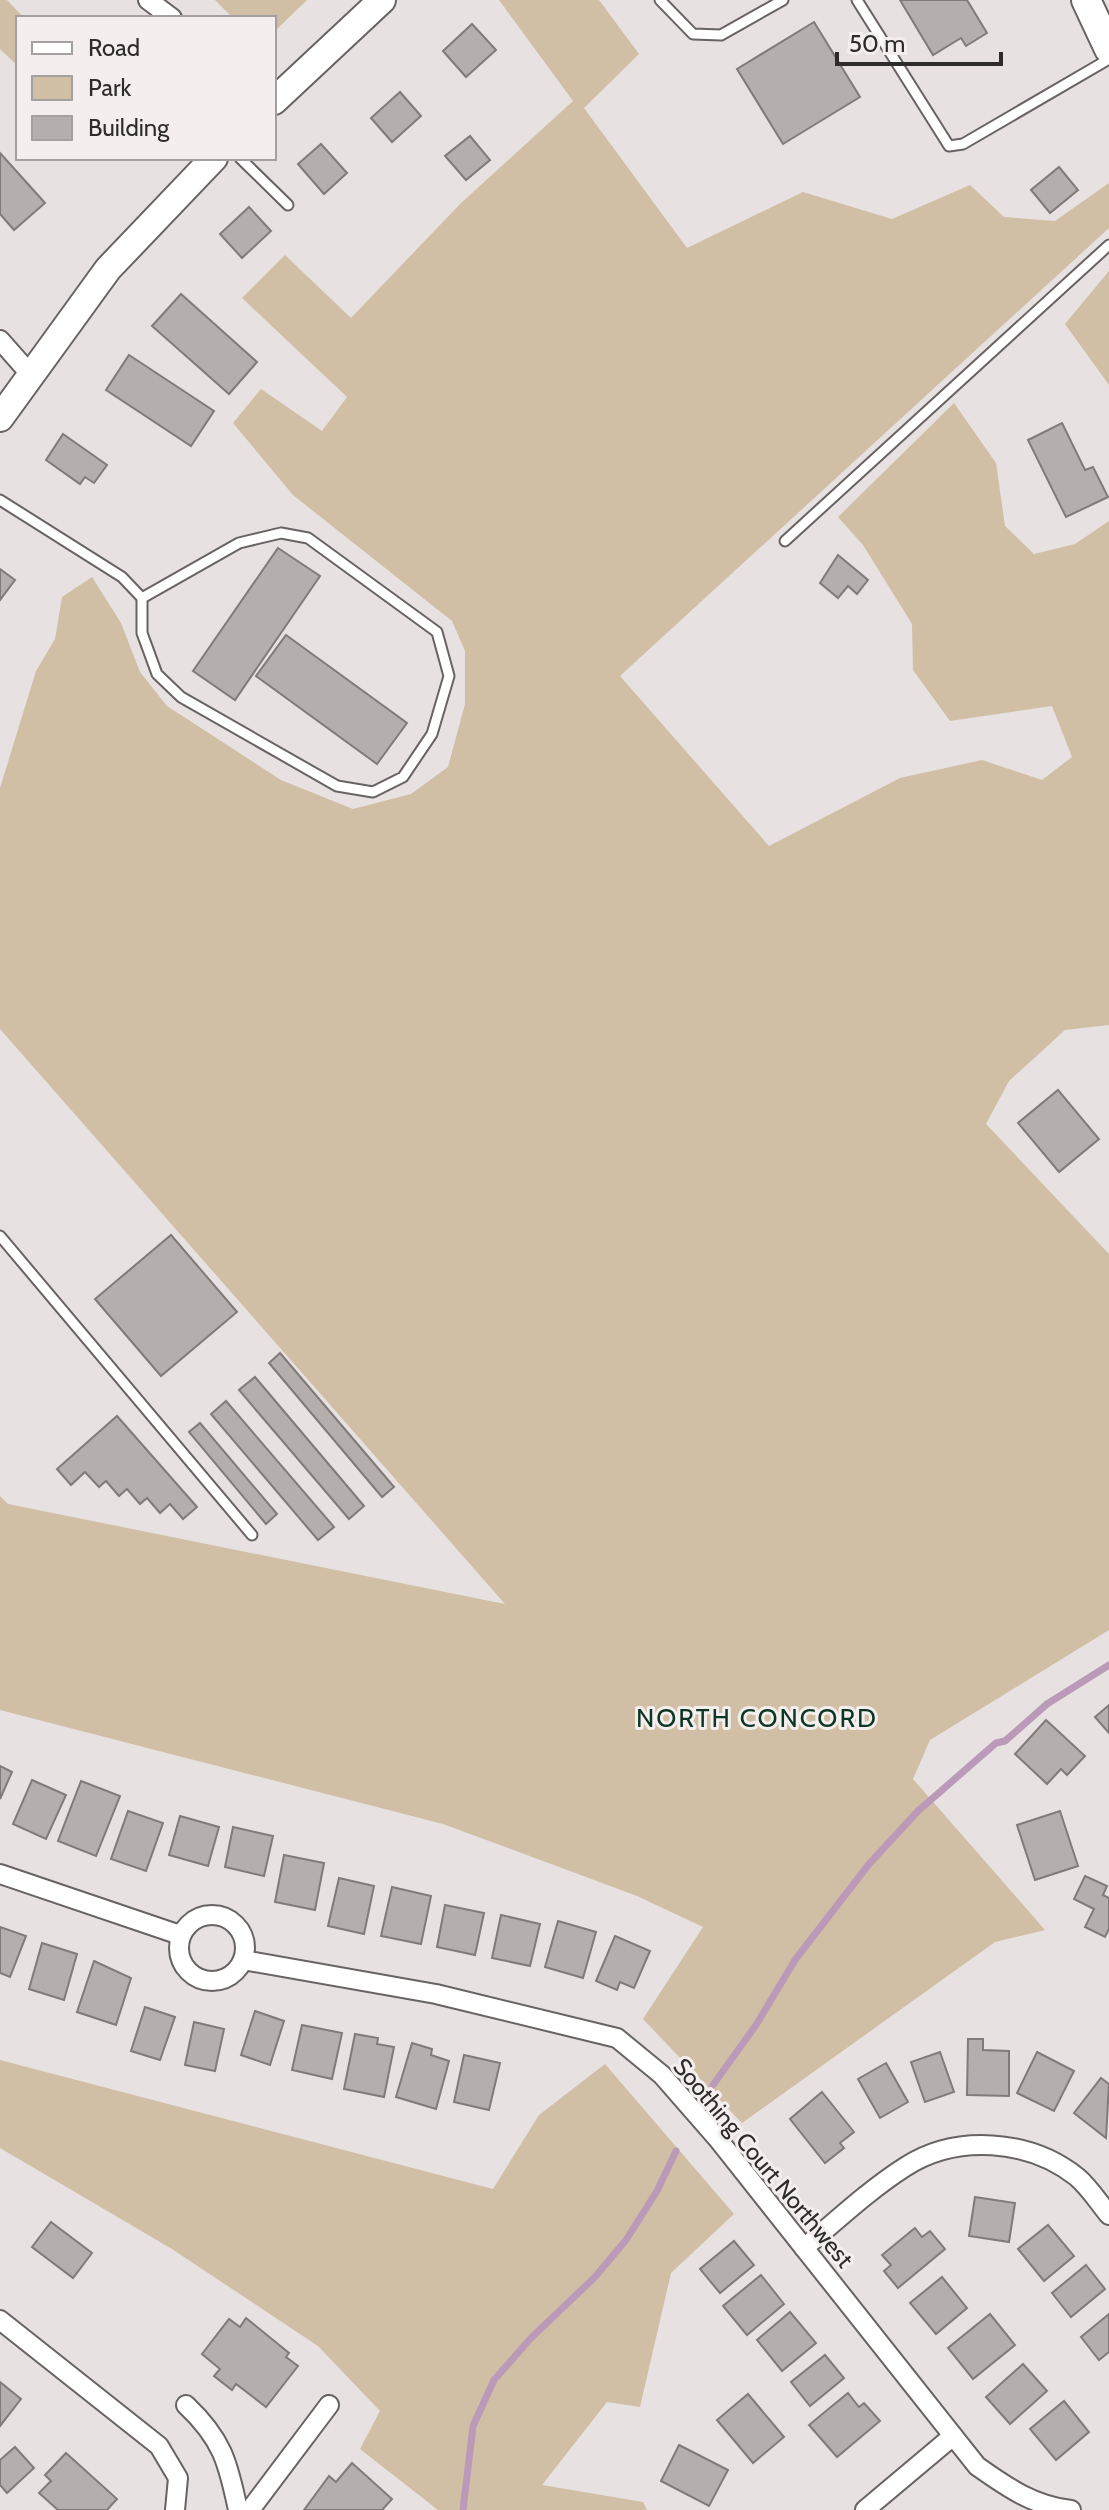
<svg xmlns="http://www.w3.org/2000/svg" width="1109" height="2510" viewBox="0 0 1109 2510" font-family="Cabin,sans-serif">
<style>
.green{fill:#d1bfa5}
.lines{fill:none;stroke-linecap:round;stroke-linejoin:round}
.stream{stroke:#bb9ab9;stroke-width:7}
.building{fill:#b4afac;stroke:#807b79;stroke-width:2}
.lane-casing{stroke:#686362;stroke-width:13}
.street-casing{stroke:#686362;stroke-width:22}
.secondary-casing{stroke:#686362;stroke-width:30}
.primary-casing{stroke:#686362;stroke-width:32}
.lane{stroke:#fff;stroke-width:9}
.street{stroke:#fff;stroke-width:18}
.secondary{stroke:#fff;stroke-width:26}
.primary{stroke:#fff;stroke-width:28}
.labels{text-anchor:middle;stroke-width:6;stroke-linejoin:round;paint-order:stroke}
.street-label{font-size:24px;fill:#2d2b2b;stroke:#f5eeee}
.neighbourhood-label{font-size:26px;letter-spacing:2px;fill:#0b3621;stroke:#f5eeee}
</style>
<rect width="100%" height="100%" fill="#e7e1e1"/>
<!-- green -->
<g class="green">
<path d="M0,0H7L24,18H18V66L0,49Z"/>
<path d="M215,0H307L274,32V18H233Z"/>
<path d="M499,0H599L639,54L584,108L687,248L803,192L892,219L970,185L1004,217L1055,221L1109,183V228L620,676L769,846L900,778L982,760L1042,780L1072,757L1052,706L950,721L913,670L912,624L863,545L838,517L954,403L996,463L1005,526L1034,554L1075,544L1109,521V1025L1065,1030L1009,1081L986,1124L1109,1254V1630L930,1740L913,1779L1045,1930L995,1942L742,2123L643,2019L703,1927L637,1896L443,1824L0,1710V1496L8,1504L505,1604L0,1029V788L36,671L55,639L62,597L92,577L121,623L140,672L167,706L281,780L353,809L411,794L448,767L465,704V651L452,621L293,495L233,423L261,389L322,431L347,397L242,298L285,255L351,318L461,203L573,101Z"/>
<path d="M1109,271V385L1065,324Z"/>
<path d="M0,2060L493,2189L539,2115L605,2064L734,2214L671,2273L640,2407L607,2402L542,2485L643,2502L647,2510H438L360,2449L380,2411L318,2346L172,2249L0,2148Z"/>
</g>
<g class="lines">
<!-- stream -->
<g class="stream">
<path d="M713,2085L756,2025L795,1960L869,1864L918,1811L996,1743L1005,1741L1047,1704L1109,1665"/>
<path d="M463,2510L473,2426L494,2380L531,2338L595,2277L626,2240L657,2191L676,2151"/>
</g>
</g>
<!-- building -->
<g class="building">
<path d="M900,0H967L987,33L966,46L961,38L933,55Z"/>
<path d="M814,22L860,97L783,144L737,69Z"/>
<path d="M472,24L496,50L466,77L443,51Z"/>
<path d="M400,92L421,116L392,142L371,118Z"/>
<path d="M470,136L490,160L466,180L445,156Z"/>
<path d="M321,144L347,173L324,194L298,164Z"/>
<path d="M0,153L45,203L14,230L0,214Z"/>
<path d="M1059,167L1078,190L1050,213L1031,190Z"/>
<path d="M249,207L271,231L242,258L220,234Z"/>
<path d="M181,294L257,362L229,394L152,326Z"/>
<path d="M129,355L214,411L191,446L106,390Z"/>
<path d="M1062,423L1085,470L1093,467L1108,497L1066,517L1028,440Z"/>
<path d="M63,434L107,465L94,483L85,477L80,484L46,460Z"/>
<path d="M278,548L320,576L235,700L193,671Z"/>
<path d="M838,555L868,580L857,594L848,586L838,598L820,583Z"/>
<path d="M0,569L15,580L0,600Z"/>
<path d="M286,635L407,723L377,764L256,676Z"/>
<path d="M1058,1090L1099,1139L1059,1172L1018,1123Z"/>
<path d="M171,1235L237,1312L161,1376L95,1299Z"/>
<path d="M280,1353L394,1487L382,1497L269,1363Z"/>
<path d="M255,1377L364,1506L349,1519L239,1390Z"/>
<path d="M226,1401L334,1527L318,1540L211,1414Z"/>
<path d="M117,1416L197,1507L183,1519L170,1504L160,1513L147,1498L140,1504L127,1489L119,1496L106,1481L99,1487L85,1472L71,1485L57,1469Z"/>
<path d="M200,1423L277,1514L266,1524L189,1432Z"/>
<path d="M1109,1705V1733L1095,1717Z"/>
<path d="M1046,1720L1085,1756L1067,1775L1061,1769L1047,1784L1015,1754Z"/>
<path d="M0,1766L12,1772L0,1799Z"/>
<path d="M32,1780L66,1795L46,1839L13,1824Z"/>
<path d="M81,1781L120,1796L96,1856L58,1841Z"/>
<path d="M128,1811L163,1823L146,1871L111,1859Z"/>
<path d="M1060,1811L1078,1866L1035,1880L1017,1825Z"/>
<path d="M180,1816L219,1827L208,1866L169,1855Z"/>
<path d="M233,1827L273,1836L264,1876L225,1867Z"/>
<path d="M284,1855L324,1863L315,1910L275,1902Z"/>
<path d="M1085,1876L1107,1886L1103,1895L1109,1898V1929L1105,1937L1085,1927L1094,1909L1074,1899Z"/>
<path d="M339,1878L374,1886L364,1934L328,1926Z"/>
<path d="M392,1887L431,1896L421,1944L381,1936Z"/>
<path d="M445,1905L484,1913L475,1955L437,1947Z"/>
<path d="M501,1915L540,1924L530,1966L492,1958Z"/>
<path d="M558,1921L596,1932L583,1978L545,1967Z"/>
<path d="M0,1927L26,1936L10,1977L0,1973Z"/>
<path d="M615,1936L650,1951L634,1988L620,1982L617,1990L596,1981Z"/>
<path d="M42,1943L77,1954L64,2000L29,1989Z"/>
<path d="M94,1961L131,1978L116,2025L77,2012Z"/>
<path d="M145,2007L175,2017L160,2060L131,2051Z"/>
<path d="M255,2011L284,2021L270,2065L241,2055Z"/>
<path d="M194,2022L224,2029L215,2071L185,2065Z"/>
<path d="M302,2025L342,2033L332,2079L292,2070Z"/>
<path d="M355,2034L378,2038L377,2044L394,2047L384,2097L344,2089Z"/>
<path d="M968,2039H983V2050L1009,2051V2096L967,2095Z"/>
<path d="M412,2043L432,2049L431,2055L449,2061L436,2109L396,2097Z"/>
<path d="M940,2052L954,2092L925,2102L911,2062Z"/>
<path d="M1037,2052L1074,2071L1054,2111L1017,2093Z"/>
<path d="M464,2055L500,2063L489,2110L454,2102Z"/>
<path d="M886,2063L908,2102L880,2118L858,2079Z"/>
<path d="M1101,2078L1109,2084L1106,2138L1074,2113Z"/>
<path d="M822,2092L854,2132L840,2143L844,2148L825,2163L790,2119Z"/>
<path d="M975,2197L1015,2203L1009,2242L969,2236Z"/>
<path d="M51,2222L92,2253L73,2278L32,2247Z"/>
<path d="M1048,2225L1074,2256L1044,2281L1018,2249Z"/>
<path d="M915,2228L922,2237L930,2231L945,2249L898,2288L884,2271L891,2265L882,2255Z"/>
<path d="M734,2241L754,2265L720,2293L700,2269Z"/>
<path d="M1086,2265L1105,2289L1071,2317L1052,2293Z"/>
<path d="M761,2275L784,2304L747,2335L723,2306Z"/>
<path d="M942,2277L967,2308L936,2334L910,2303Z"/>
<path d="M790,2312L816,2343L782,2371L757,2340Z"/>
<path d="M990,2314L1015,2345L973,2379L948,2348Z"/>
<path d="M1109,2314V2352L1099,2360L1081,2337Z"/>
<path d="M246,2318L289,2353L286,2357L298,2366L266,2407L236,2384L232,2390L214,2376L220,2369L202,2354L229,2319L240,2327Z"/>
<path d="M825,2355L844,2378L810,2406L791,2382Z"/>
<path d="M1023,2364L1047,2391L1010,2424L986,2397Z"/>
<path d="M0,2382L21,2399L0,2426Z"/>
<path d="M848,2393L859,2407L864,2403L880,2421L837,2457L809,2425Z"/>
<path d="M748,2394L784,2437L753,2463L717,2420Z"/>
<path d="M1064,2401L1089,2432L1056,2460L1030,2429Z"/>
<path d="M679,2445L728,2470L709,2506L661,2481Z"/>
<path d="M15,2447L34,2468L7,2493L0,2485V2460Z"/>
<path d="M66,2453L117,2499L107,2510H58L39,2493L51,2481L45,2475Z"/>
<path d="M352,2463L392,2499L382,2510H304L329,2476L336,2482Z"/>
</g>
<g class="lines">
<defs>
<g id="lane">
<path d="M660,0L693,34L721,35L783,0"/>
<path d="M857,0L949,146L963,144L1109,59"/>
<path d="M240,158L288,205"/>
<path d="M0,500L122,577L142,598V633L157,674L181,697L337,786L373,792L403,777L432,734L449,676L437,632L308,538L281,533L239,543L142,598"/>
<path d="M785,541L1109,245"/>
<path d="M0,1236L252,1535"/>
</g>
<g id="street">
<path d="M148,0L172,18"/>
<path d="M0,340L31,375"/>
<path d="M0,1874L180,1935"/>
<circle cx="212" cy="1948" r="33"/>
<path d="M243,1960L436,1994L617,2038L662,2075L717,2138L977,2466C1008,2488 1034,2506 1071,2510"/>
<path d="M804,2248C836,2221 869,2190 905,2167C956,2134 1029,2139 1077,2177C1089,2187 1099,2203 1109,2215"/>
<path d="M0,2320L159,2446L178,2478L175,2510"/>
<path d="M186,2405C222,2439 228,2462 238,2510"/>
<path d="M250,2510L329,2405"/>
<path d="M865,2510L953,2436"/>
</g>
<g id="secondary">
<path d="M274,101L382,0"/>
<path d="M0,418L108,269L214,158"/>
</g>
<path id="primary" d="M1086,0L1109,49"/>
</defs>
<!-- lane casing -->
<use href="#lane" class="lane-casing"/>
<!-- street casing -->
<use href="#street" class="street-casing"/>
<!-- secondary casing -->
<use href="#secondary" class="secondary-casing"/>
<!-- primary casing -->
<use href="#primary" class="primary-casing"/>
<!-- lane -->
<use href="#lane" class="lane"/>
<!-- street -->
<use href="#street" class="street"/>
<!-- secondary -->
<use href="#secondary" class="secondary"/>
<!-- primary -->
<use href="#primary" class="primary"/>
</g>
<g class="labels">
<!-- street labels -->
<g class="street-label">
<text transform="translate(763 2163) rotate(50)" y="8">Soothing Court Northwest</text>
</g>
<!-- neighbourhood labels -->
<g class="neighbourhood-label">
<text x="757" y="1727">NORTH CONCORD</text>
</g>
</g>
<!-- legend -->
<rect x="16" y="16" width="260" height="144" fill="#f5eeee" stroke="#a5a0a0" stroke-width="2"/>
<rect x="32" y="42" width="40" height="12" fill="#ffffff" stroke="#a5a0a0" stroke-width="2"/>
<text x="88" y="56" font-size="24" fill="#2d2b2b">Road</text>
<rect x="32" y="76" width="40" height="24" fill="#d1bfa5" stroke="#a5a0a0" stroke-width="2"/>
<text x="88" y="96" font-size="24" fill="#2d2b2b">Park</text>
<rect x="32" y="116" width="40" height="24" fill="#b4afac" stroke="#a5a0a0" stroke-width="2"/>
<text x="88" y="136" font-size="24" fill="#2d2b2b">Building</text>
<!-- scale -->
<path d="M837 52v12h164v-12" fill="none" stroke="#2d2b2b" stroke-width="4"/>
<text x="849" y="52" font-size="24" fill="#2d2b2b" stroke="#f5eeee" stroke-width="6" paint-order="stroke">50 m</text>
</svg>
